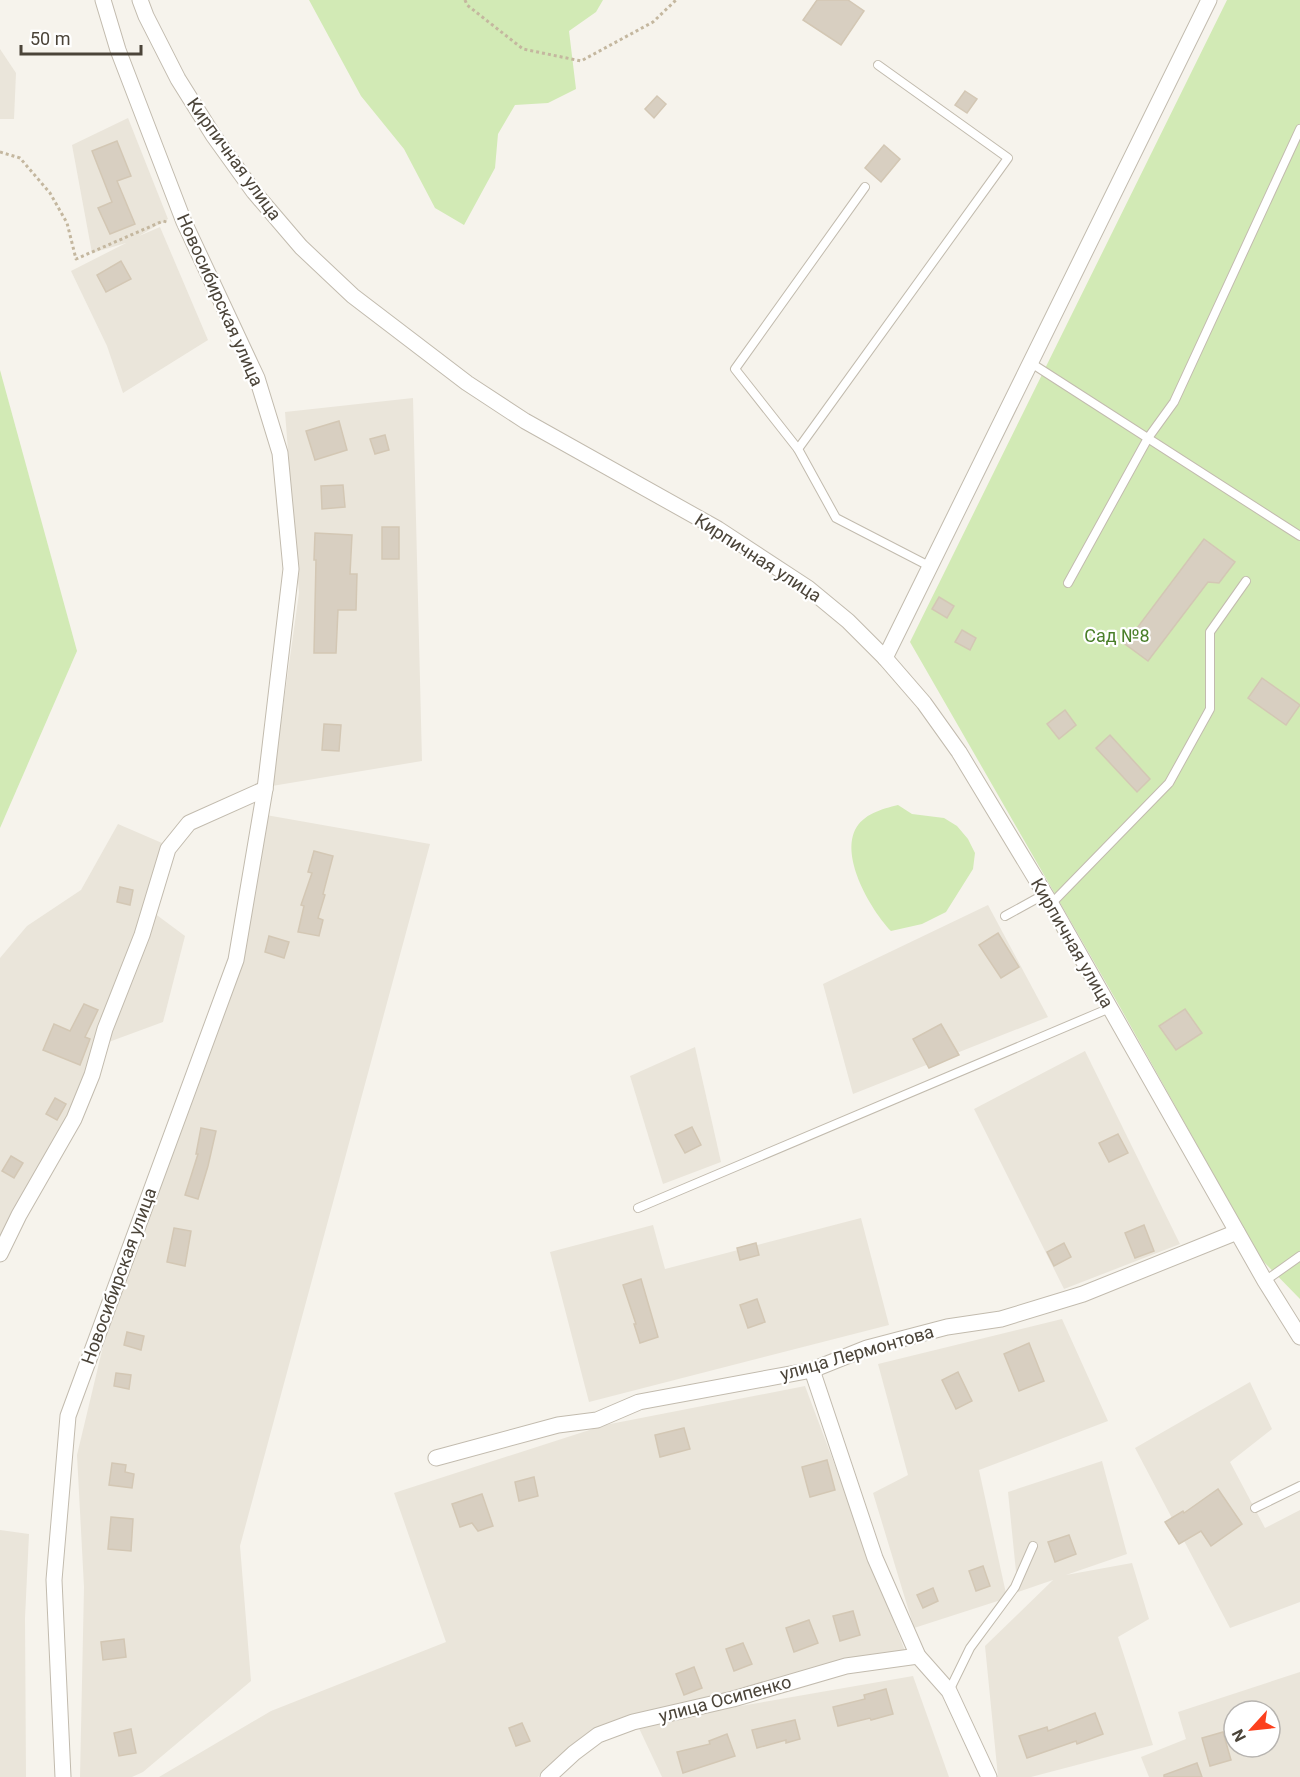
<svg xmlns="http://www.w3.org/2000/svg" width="1300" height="1777" viewBox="0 0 1300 1777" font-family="Roboto,sans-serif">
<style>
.residential{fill:#eae5da;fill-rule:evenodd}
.green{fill:#d2eab5}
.building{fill:#d8cfc1;stroke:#d3c7b4;stroke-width:1.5}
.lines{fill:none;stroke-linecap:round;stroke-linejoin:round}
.lane-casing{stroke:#c2bbae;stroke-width:10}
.street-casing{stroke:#c2bbae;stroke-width:17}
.path{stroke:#c4b79f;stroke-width:3;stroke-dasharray:3 3;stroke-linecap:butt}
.lane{stroke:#fff;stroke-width:8}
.street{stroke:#fff;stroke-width:15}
.labels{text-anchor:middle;stroke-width:4.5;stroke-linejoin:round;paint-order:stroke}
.street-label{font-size:18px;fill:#4b4439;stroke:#fff}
.park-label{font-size:18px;fill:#4a7f2a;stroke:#fff}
</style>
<rect width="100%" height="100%" fill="#f6f3ec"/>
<!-- residential -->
<g class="residential">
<path d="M0,49L16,73L14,119H0Z"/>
<path d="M128,118L168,219L139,236L160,227L208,340L123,393L107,346L71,271L126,243L92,253L72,145Z"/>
<path d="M413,398L422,761L272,786L299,593L285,412Z"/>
<path d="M266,815L430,844L240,1546L251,1681L143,1772L132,1777H80L84,1587L77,1455L105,1338L253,908Z"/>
<path d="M118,824L162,843L147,908L80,1091L0,1240V958L27,926L81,890Z"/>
<path d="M988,905L1048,1017L853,1094L823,984Z"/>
<path d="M154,913L185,936L163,1022L106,1043Z"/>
<path d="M695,1047L721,1162L663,1184L630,1076Z"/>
<path d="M1085,1051L1180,1244L1064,1289L974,1109Z"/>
<path d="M861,1218L889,1325L589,1402L550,1252L653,1225L665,1269Z"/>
<path d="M1062,1319L1108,1421L979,1470L1007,1598L914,1628L873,1493L908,1475L878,1364Z"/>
<path d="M1250,1382L1272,1429L1230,1462L1265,1528L1300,1510V1602L1230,1628L1135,1448Z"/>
<path d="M805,1386L905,1651L740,1688L682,1707L596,1729L538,1777H159L271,1711L446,1642L394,1493L605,1425Z"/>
<path d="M1102,1461L1127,1554L1066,1575L1132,1563L1149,1619L1118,1637L1153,1745L1031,1777H998L985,1646L1053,1580L1018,1592L1008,1492Z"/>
<path d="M0,1530L29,1534L25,1618L26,1777H0Z"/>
<path d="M1300,1672V1777H1149L1141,1757L1186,1739L1178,1712ZM1234,1711H1270V1747H1234Z"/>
<path d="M913,1676L949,1777H662L637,1724Z"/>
</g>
<!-- green -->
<g class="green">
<path d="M309,0H603L596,12L569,31L576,89L548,103L515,105L498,134L495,168L464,225L435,208L404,149L361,96Z"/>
<path d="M1227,0H1300V1299L1260,1258L1120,1007L910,642Z"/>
<path d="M0,370L77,651L0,828Z"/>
<path d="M898,805L912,814L944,818L957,826L968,839L975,853L973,869L946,912L922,924L891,931C871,910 841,859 855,830C863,814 882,809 898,805Z"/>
</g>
<!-- building -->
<g class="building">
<path d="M817,0H848L864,11L841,45L803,20Z"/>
<path d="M965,91L977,99L967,113L955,105Z"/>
<path d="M657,96L666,104L654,118L645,109Z"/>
<path d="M117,141L131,176L117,181L135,224L110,234L98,208L112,202L92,151Z"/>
<path d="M884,145L900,159L881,182L865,168Z"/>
<path d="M121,261L131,279L106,292L97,275Z"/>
<path d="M339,421L347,450L315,460L306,431Z"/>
<path d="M385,435L389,450L375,454L370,439Z"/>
<path d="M343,485L345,507L322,509L321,486Z"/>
<rect x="382" y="527" width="17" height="32"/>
<path d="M315,533L352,535L350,574H357L356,610H338L336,653H314L316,560H314Z"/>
<path d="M1204,539L1235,562L1219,583L1208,582L1148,661L1125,644Z"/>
<path d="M939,597L954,606L947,618L932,609Z"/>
<path d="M962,630L976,638L970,650L955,642Z"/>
<path d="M1262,678L1300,705L1286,725L1248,698Z"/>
<path d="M1065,710L1076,725L1059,739L1047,724Z"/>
<path d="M324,724L341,725L339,751L322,750Z"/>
<path d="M1110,735L1150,779L1137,792L1096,748Z"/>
<path d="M314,851L333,856L323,894L325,895L318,918L323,920L319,936L298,932L304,906L301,905L312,873L308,872Z"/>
<path d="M120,887L133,890L130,905L117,902Z"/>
<path d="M998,933L1019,967L1001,978L979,945Z"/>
<path d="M269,936L289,942L284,958L265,952Z"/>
<path d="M84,1004L98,1010L85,1037L90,1039L80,1065L43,1050L54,1024L70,1031Z"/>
<path d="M1185,1009L1202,1033L1176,1050L1159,1026Z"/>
<path d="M941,1024L959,1055L929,1068L913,1039Z"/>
<path d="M55,1098L66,1104L57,1120L46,1114Z"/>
<path d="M692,1127L701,1145L685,1153L675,1135Z"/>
<path d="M201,1128L216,1131L208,1166L198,1199L185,1195L198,1154H196Z"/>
<path d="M1118,1134L1128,1153L1109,1162L1099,1143Z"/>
<path d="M11,1156L23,1163L14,1178L2,1171Z"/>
<path d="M1144,1225L1154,1251L1135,1258L1125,1233Z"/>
<path d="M174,1228L191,1231L185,1266L167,1262Z"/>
<path d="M756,1243L759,1255L740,1260L737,1248Z"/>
<path d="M1064,1243L1071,1257L1054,1266L1047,1252Z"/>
<path d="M641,1279L658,1337L640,1343L634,1324H636L623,1285Z"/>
<path d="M757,1299L765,1322L748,1328L740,1305Z"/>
<path d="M127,1332L144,1336L141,1350L124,1345Z"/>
<path d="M1029,1343L1044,1381L1019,1391L1004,1354Z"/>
<path d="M958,1372L972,1401L956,1409L942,1380Z"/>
<path d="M116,1373L131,1375L129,1389L114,1386Z"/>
<path d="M684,1428L690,1449L660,1457L655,1435Z"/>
<path d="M827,1460L835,1490L810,1497L802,1467Z"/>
<path d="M112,1463L126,1465L125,1472L134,1474L132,1488L109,1485Z"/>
<path d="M534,1477L538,1496L519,1501L515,1482Z"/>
<path d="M1218,1489L1242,1524L1211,1546L1201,1531L1179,1544L1165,1522L1183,1511L1184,1513Z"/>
<path d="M482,1494L493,1526L478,1531L472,1523L460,1527L452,1504Z"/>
<path d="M111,1517L133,1519L131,1551L108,1549Z"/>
<path d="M1069,1535L1076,1554L1055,1562L1048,1542Z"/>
<path d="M983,1566L990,1586L976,1591L969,1571Z"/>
<path d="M933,1588L938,1601L923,1608L917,1595Z"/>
<path d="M853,1611L860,1635L840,1641L833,1616Z"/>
<path d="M809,1620L818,1643L794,1652L786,1628Z"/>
<path d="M124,1639L126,1657L103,1660L101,1642Z"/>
<path d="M743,1643L752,1664L734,1671L726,1649Z"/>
<path d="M694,1667L702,1688L684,1695L676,1674Z"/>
<path d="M886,1689L893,1714L871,1720L870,1718L838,1726L833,1707L865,1699L864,1695Z"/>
<path d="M1095,1713L1103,1734L1077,1744L1076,1741L1027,1758L1019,1736L1047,1727L1048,1731Z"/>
<path d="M795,1720L800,1739L786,1743V1740L757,1748L752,1730Z"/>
<path d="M522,1723L530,1741L516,1746L509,1728Z"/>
<path d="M131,1729L136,1753L119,1756L114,1733Z"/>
<path d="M1223,1732L1231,1760L1210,1766L1202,1738Z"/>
<path d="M727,1734L735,1756L683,1773L677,1752L710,1744L709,1741Z"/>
<path d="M1197,1763L1202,1777H1164V1775Z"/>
</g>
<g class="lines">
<defs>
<g id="lane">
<path d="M878,65L1008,158L798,449L836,518L931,567"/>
<path d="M1031,363L1300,536"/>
<path d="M798,449L735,369L865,187"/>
<path d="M1068,583L1148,438L1174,402L1300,129"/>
<path d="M1051,904L1169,783L1210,709V632L1246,581"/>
<path d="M1005,916L1045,894"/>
<path d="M638,1208L1110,1008"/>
<path d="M1265,1281L1300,1256"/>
<path d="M1255,1508L1300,1486"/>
<path d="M949,1691L970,1648L1015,1587L1033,1546"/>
</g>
<g id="street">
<path d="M140,0L146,16L178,79L213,135L254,192L301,247L353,296L467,383L525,421L718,529L808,588L848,621L885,658L924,703L959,752L1051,904L1265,1281L1300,1337"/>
<path d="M885,658L1209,0"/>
<path d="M0,1254L19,1215L74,1119L92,1075L105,1029L142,935L168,849L189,823L265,789"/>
<path d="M812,1370L875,1558L918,1656L949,1691L989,1777"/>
<path d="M436,1458L558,1425L597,1420L639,1402L812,1370L867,1348L947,1327L1001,1319L1083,1294L1237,1232"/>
<path d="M63,1777L54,1580L68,1416L236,960L265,789L291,569L280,453L257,378L184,222L118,50L103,0"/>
<path d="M548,1777L574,1753L598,1735L633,1722L733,1699L846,1666L918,1656"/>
</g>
</defs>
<!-- lane casing -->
<use href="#lane" class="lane-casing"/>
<!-- street casing -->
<use href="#street" class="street-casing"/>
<!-- path -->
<g class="path">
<path d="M465,0L467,5L523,49L581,61L653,22L676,0"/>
<path d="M0,152L20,158L50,193L67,223L76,259L163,221L167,222"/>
</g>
<!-- lane -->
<use href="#lane" class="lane"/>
<!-- street -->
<use href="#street" class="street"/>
</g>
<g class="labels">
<!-- street labels -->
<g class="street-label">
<text transform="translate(234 159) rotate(54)" y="6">Кирпичная улица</text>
<text transform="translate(220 300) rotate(66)" y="6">Новосибирская улица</text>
<text transform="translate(758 558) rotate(33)" y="6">Кирпичная улица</text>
<text transform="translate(1072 943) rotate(60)" y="6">Кирпичная улица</text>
<text transform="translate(119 1276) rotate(-70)" y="6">Новосибирская улица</text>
<text transform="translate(857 1353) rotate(-16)" y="6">улица Лермонтова</text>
<text transform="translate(725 1699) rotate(-15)" y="6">улица Осипенко</text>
</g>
<!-- park labels -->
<g class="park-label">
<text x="1117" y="642">Сад №8</text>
</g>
</g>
<!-- north arrow -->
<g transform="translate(1252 1729) rotate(243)"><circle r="28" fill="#ffffff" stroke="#b7b4b0" stroke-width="1.5"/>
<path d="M0-4.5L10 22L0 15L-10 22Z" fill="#fc3f1d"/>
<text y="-9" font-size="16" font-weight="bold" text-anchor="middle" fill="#4b4439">N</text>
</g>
<!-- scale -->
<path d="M21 45v9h120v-9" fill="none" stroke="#4b4439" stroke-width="3"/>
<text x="30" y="45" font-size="18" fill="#4b4439" stroke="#ffffff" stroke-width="4.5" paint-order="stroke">50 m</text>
</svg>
